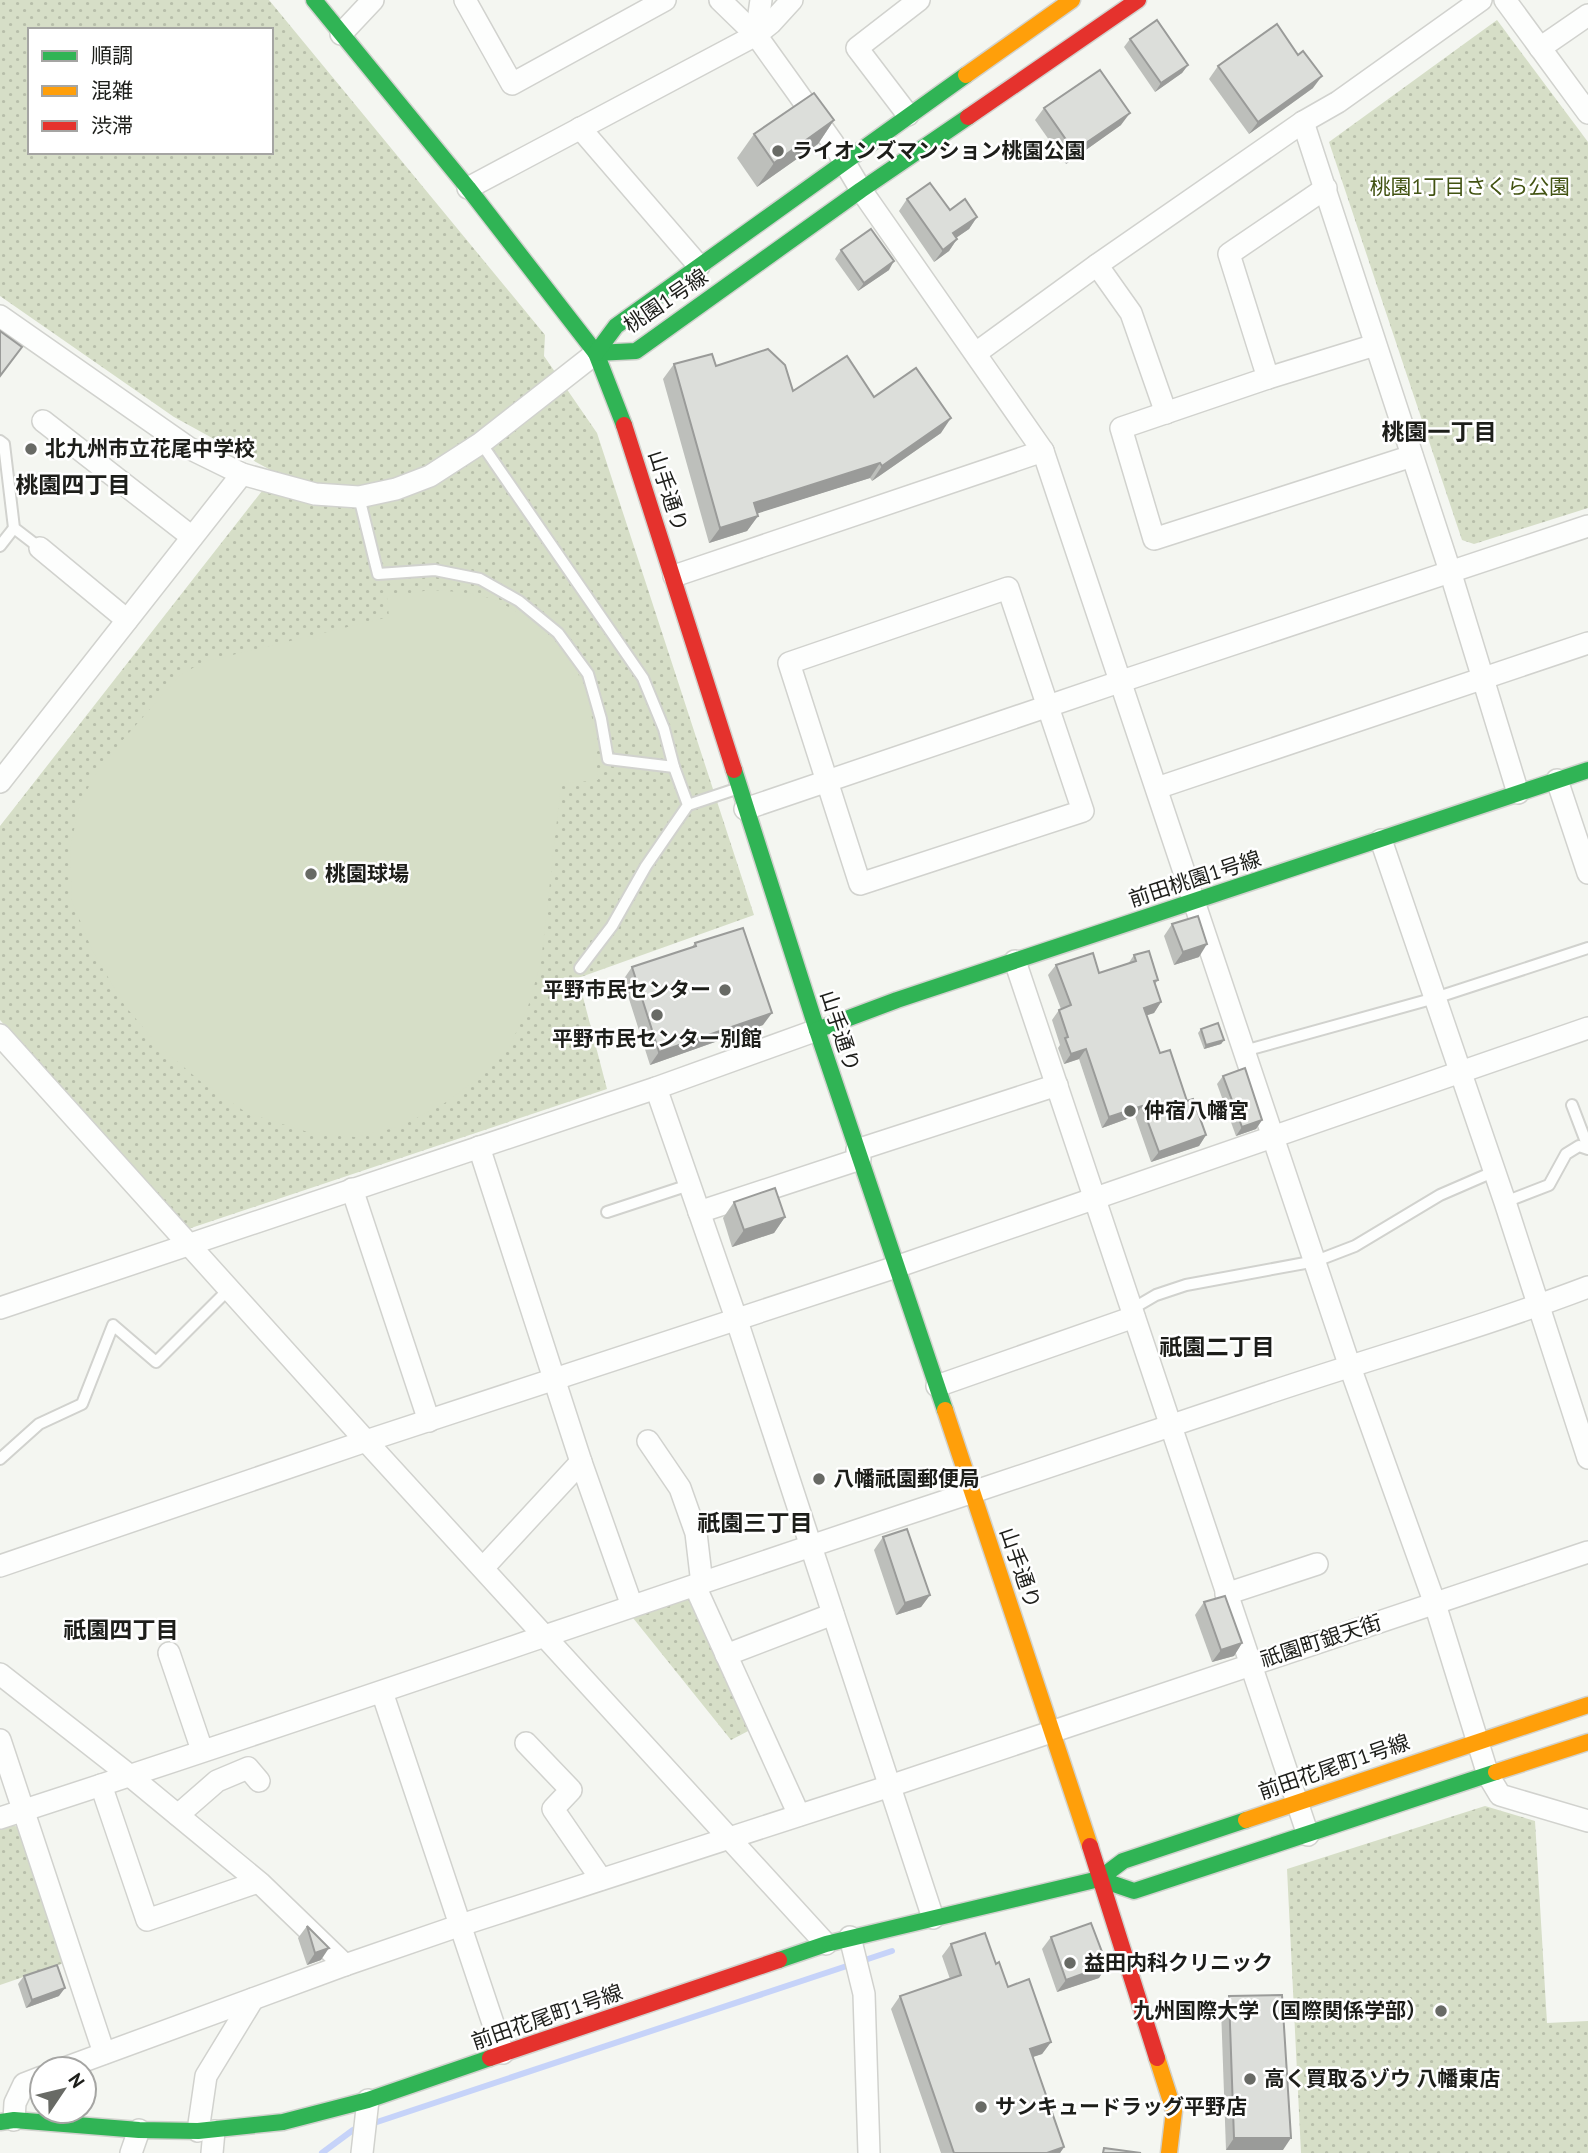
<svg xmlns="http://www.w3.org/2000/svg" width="1588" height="2153" viewBox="0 0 1588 2153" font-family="'PT Sans','Noto Sans JP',sans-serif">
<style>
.park{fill:url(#park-dots);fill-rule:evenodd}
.garden{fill:#d6dec7}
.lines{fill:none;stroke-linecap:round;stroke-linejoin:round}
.stream{stroke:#c6d3f9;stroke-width:6}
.lane-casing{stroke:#d1d2ce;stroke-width:14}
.street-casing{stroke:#d1d2ce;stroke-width:24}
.fast-casing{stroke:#d1d2ce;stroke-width:19}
.slow-casing{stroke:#d1d2ce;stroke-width:19}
.jam-casing{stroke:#d1d2ce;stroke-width:19}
.lane{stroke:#fdfefd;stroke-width:10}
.street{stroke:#fdfefd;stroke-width:21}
.fast{stroke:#30b455;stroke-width:16}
.slow{stroke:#ff9f0a;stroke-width:16}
.jam{stroke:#e5322d;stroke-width:16}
.wall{fill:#bdbfbb}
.shaded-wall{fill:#9a9b99}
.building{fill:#dcdeda;stroke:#9a9b99;stroke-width:2}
.poi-dot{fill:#686a65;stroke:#fff;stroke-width:2.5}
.labels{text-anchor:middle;stroke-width:5;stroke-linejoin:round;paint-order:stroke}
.poi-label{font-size:21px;font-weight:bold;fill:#1d1e1a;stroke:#fff;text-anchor:start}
.park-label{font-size:21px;fill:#425312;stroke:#fff}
.street-label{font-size:21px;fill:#1d1e1a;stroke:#fff}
.neighbourhood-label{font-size:23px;font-weight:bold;fill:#1d1e1a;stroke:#fff}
</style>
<defs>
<pattern id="park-dots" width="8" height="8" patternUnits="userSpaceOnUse" patternTransform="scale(1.75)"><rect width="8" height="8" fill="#d6dec7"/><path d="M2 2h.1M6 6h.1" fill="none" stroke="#b7beaa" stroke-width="1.8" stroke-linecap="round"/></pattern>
</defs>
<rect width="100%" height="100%" fill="#f4f6f1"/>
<!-- park -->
<g class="park">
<path d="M0,0H269L545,335L544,356L597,433L754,915L578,978L607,1089L188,1229L0,1020V826L276,473L174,417L0,296ZM30,30H271V152H30Z"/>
<path d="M1497,20L1588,142V508L1474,544L1462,540L1329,142Z"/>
<path d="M690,1594L752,1729L731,1740L629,1613Z"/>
<path d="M1485,1806L1535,1821L1547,2023L1588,2021V2153H1301L1287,1869Z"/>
<path d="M10,1823L21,1829L64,1963L0,1985V1826Z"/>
</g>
<!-- garden -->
<path class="garden" d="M430,590C449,591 470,592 489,598C524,611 560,641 578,674C595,706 595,745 598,780L561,784L541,962L527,1010L508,1049L480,1077L442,1105L399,1127L355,1137L311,1133L247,1113L200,1081L158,1045L125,1006L92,950L72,901L70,848L80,803L100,766L179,676L203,662L389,617L387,597Z"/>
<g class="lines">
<!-- stream -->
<g class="stream">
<path d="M371,2124L892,1951"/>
<path d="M322,2153L353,2130L360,2127"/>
</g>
<defs>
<g id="lane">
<path d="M0,441L4,444L14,528L40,548"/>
<path d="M481,443L643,678L664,729L674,767L688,805L646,866L612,926L580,968"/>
<path d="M359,497L378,574L435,570L480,579L519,601L558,633L588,674L601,719L608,759L674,767"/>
<path d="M0,546L14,528"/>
<path d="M688,805L739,788"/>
<path d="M1244,1051L1435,998L1588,948"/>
<path d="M1572,1105L1588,1147"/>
<path d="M1505,1202L1549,1185L1566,1154L1579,1146L1588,1149"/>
<path d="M607,1212L689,1185"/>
<path d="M1132,1309L1156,1295L1186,1285L1316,1261L1355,1246L1440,1195L1493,1172"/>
<path d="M0,1459L39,1424L82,1404L113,1325L156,1362L230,1288"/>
</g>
<g id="street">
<path d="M465,0L512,84L665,0"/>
<path d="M720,0L756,35L794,88L833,143L861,190L1043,451L1350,1367L1435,1604L1488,1775L1500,1795L1588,1821"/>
<path d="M1505,0L1588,113"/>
<path d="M341,34L373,0"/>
<path d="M756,35L771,23L792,0"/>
<path d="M1540,48L1588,15"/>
<path d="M908,115L857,48L919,0"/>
<path d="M1303,122L1450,571L1518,793"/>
<path d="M580,128L699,266"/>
<path d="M468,188L756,35L761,0"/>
<path d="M1097,265L1131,313L1166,413"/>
<path d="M0,316L189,448L242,474L315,494L359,497L396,489L430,476L481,443L596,353"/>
<path d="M1375,345L1268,378L1121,428L1154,539L1412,456"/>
<path d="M976,353L1097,265L1303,122L1338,102L1481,0"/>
<path d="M1268,378L1229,254L1326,188"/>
<path d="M43,421L192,537"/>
<path d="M40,548L127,620"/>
<path d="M674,576L1043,451"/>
<path d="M1008,588L1083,811L860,884L789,663Z"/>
<path d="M1557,780L1588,873"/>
<path d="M0,782L242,474"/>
<path d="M1157,788L1588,643"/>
<path d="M745,809L1119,682L1588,526"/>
<path d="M1381,840L1505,1202L1588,1458"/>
<path d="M1015,961L1308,1835"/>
<path d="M0,1035L366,1441L826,1944"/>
<path d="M656,1088L736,1318L933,1918"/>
<path d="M479,1147L581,1462L632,1606"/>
<path d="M857,1150L1057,1085"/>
<path d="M352,1189L429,1421"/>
<path d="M699,1212L860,1159"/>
<path d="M0,1308L656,1088L817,1030"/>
<path d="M937,1386L1134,1317"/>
<path d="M648,1441L680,1488L696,1533L702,1584"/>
<path d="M0,1566L366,1441L896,1267L1588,1028"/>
<path d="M483,1568L581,1462"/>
<path d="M695,1586L799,1815"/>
<path d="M1226,1594L1317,1564"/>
<path d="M169,1653L202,1750"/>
<path d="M726,1655L833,1614"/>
<path d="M0,1674L129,1775L260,1883L345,1965"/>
<path d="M382,1692L503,2053"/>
<path d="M0,1740L104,2053"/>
<path d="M526,1743L571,1790L553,1809L601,1879"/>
<path d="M101,1785L147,1920L258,1882"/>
<path d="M178,1815L217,1781L248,1768L259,1781"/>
<path d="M0,1818C326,1713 648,1599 973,1492C1072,1459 1170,1426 1268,1393C1375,1357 1483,1327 1588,1287"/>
<path d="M850,1937L864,1994L869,2153"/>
<path d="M62,2069L345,1965L461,1925L890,1786L1588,1552"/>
<path d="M14,2120L15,2103L24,2084L42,2077"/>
<path d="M198,2131L206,2076L253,1999"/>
<path d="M131,2153L139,2130"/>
<path d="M212,2153L214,2131"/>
<path d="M362,2153L368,2100"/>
</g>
<g id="fast">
<path d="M314,0L468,188L596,353L624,425"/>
<path d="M596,353L636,351L861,190L968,117"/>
<path d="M596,353L616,326L966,75"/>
<path d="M734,770L817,1030L945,1410"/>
<path d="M817,1030L897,1000L1588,770"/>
<path d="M1246,1820L1123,1861L1099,1879L1134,1891L1496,1772"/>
<path d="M779,1960L826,1944L1099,1879"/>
<path d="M0,2122L14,2120L139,2130L198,2131L283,2122L368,2100L490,2058"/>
</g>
<g id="slow">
<path d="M966,75L1072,0"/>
<path d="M945,1410L1090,1846"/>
<path d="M1496,1772L1588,1742"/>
<path d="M1246,1820L1588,1705"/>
<path d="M1157,2058L1174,2111L1169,2153"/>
</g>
<g id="jam">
<path d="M968,117L1138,0"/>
<path d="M624,425L734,770"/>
<path d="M1090,1846L1157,2058"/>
<path d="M490,2058L779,1960"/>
</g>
</defs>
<!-- lane casing -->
<use href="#lane" class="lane-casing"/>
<!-- street casing -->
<use href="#street" class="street-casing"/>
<!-- fast casing -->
<use href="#fast" class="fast-casing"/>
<!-- slow casing -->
<use href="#slow" class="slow-casing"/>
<!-- jam casing -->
<use href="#jam" class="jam-casing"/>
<!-- lane -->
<use href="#lane" class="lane"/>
<!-- street -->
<use href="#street" class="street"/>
<!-- fast -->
<use href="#fast" class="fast"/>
<!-- slow -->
<use href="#slow" class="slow"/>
<!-- jam -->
<use href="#jam" class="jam"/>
</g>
<!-- wall -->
<g class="wall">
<path d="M1130,39L1188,65L1182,73L1155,92L1124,47Z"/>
<path d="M1218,66L1313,88L1249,134L1209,79Z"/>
<path d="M1044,108L1121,125L1066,164L1035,120Z"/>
<path d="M834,120L818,144L757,187L737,158L754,134Z"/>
<path d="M907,199L950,210L977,217L969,229L956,238L957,239L949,251L934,262L899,211Z"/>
<path d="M841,250L889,270L858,291L835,259Z"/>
<path d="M674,364L716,366L793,391L874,397L941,433L872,481L870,478L757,513L758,516L747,531L709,543L663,379Z"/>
<path d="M1172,924L1199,957L1174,965L1164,936Z"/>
<path d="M695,943L763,1025L650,1065L623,980L632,967L691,948Z"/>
<path d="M1134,955L1158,980L1155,984L1161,1002L1154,1013L1146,1015L1160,1053L1206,1135L1199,1146L1151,1162L1135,1116L1102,1128L1079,1059L1064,1064L1058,1048L1060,1045L1052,1020L1059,1010L1061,1009L1048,975L1056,965L1099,973L1128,964Z"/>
<path d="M1201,1029L1224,1040L1221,1044L1204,1049L1198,1033Z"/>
<path d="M1223,1076L1262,1120L1256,1129L1236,1136L1217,1084Z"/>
<path d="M734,1202L785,1217L774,1233L732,1247L723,1218Z"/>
<path d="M883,1537L930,1595L921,1607L896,1615L874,1550Z"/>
<path d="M1204,1602L1242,1643L1234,1656L1212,1662L1195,1615Z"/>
<path d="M307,1926L321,1960L307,1965L298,1938Z"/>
<path d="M1051,1937L1107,1965L1099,1978L1057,1992L1042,1949Z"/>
<path d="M951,1944L996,1964L1008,1987L1051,2042L1042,2054L1032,2057L1064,2147L1060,2153H941L891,2009L900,1996L950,1979L942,1956Z"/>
<path d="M24,1976L59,1996L26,2008L18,1984Z"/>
<path d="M1229,1996L1283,2150H1226L1221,2008Z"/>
</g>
<!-- shaded-wall -->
<g class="shaded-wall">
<path d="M1188,65L1182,73L1155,92L1161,83Z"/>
<path d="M1322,76L1313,88L1249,134L1258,122Z"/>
<path d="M1130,113L1121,125L1066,164L1074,151Z"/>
<path d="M834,120L818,144L757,187L774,163Z"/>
<path d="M977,217L969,229L944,246L953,233Z"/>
<path d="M957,239L949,251L934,262L943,250Z"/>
<path d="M894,261L889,270L858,291L864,283Z"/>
<path d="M951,418L941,433L872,481L882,466Z"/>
<path d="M880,463L870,478L743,518L754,503Z"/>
<path d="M758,516L747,531L709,543L720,528Z"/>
<path d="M1207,944L1199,957L1174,965L1183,952Z"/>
<path d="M1161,1002L1154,1013L1136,1019L1144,1008Z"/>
<path d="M772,1013L763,1025L650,1065L659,1052Z"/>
<path d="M1224,1040L1221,1044L1204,1049L1206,1045Z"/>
<path d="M1086,1049L1079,1059L1064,1064L1071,1054Z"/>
<path d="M1142,1106L1135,1116L1102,1128L1109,1117Z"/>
<path d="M1262,1120L1256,1129L1236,1136L1242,1127Z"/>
<path d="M1206,1135L1199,1146L1151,1162L1159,1152Z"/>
<path d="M785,1217L774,1233L732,1247L744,1230Z"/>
<path d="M930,1595L921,1607L896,1615L905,1603Z"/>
<path d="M1242,1643L1234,1656L1212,1662L1221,1650Z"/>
<path d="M329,1948L321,1960L307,1965L315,1953Z"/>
<path d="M1107,1965L1099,1978L1057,1992L1066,1980Z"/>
<path d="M65,1988L59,1996L26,2008L32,2000Z"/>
<path d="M1051,2042L1042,2054L1021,2061L1030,2049Z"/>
<path d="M1234,2138H1291L1283,2150H1226Z"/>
<path d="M1064,2147L1060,2153H1047Z"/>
</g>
<!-- building -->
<g class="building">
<path d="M1157,20L1188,65L1161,83L1130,39Z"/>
<path d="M1277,24L1298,55L1303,51L1322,76L1258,122L1218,66Z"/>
<path d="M1100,70L1130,113L1074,151L1044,108Z"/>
<path d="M814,93L834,120L774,163L754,134Z"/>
<path d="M930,183L950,210L965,199L977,217L953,233L957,239L943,250L907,199Z"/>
<path d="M871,229L894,261L864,283L841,250Z"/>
<path d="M0,331L22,347L0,376Z"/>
<path d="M768,349L785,365L793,391L847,356L874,397L916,368L951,418L882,466L880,463L754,503L758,516L720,528L674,364L712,354L716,366Z"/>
<path d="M1198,916L1207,944L1183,952L1172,924Z"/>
<path d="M743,928L772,1013L659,1052L632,967L696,946L695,943Z"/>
<path d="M1149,951L1158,980L1154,981L1161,1002L1144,1008L1160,1053L1170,1050L1187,1101L1193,1099L1206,1135L1159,1152L1142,1106L1109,1117L1086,1049L1071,1054L1065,1038L1068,1037L1059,1010L1071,1005L1056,965L1093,953L1099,973L1136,961L1134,955Z"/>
<path d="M1218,1023L1224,1040L1206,1045L1201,1029Z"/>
<path d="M1245,1068L1262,1120L1242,1127L1223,1076Z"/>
<path d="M775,1188L785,1217L744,1230L734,1202Z"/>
<path d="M907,1529L930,1595L905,1603L883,1537Z"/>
<path d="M1225,1596L1242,1643L1221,1650L1204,1602Z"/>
<path d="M1091,1923L1107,1965L1066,1980L1051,1937Z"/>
<path d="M307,1926L329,1948L315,1953Z"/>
<path d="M985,1933L996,1964L999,1962L1008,1987L1029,1979L1051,2042L1030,2049L1064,2147L1047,2153H954L900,1996L961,1975L951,1944Z"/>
<path d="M57,1965L65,1988L32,2000L24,1976Z"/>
<path d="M1282,1995L1291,2138H1234L1229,1996Z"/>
<path d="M1104,2148L1141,2153H1103Z"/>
</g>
<!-- markers -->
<g class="poi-dot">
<circle cx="778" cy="151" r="7"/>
<circle cx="31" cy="449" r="7"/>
<circle cx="311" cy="874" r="7"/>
<circle cx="725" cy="990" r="7"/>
<circle cx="657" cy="1015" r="7"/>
<circle cx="1130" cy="1111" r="7"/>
<circle cx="819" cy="1479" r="7"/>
<circle cx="1070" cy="1963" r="7"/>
<circle cx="1441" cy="2011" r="7"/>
<circle cx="1250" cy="2079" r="7"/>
<circle cx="981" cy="2107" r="7"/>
</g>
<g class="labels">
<!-- poi labels -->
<g class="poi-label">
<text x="792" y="158">ライオンズマンション桃園公園</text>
<text x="45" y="456">北九州市立花尾中学校</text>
<text x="325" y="881">桃園球場</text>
<text x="711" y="997" text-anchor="end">平野市民センター</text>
<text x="657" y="1046" text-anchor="middle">平野市民センター別館</text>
<text x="1144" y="1118">仲宿八幡宮</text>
<text x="833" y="1486">八幡祇園郵便局</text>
<text x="1084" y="1970">益田内科クリニック</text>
<text x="1427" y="2018" text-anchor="end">九州国際大学（国際関係学部）</text>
<text x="1264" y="2086">高く買取るゾウ 八幡東店</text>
<text x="995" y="2114">サンキュードラッグ平野店</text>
</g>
<!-- park labels -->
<g class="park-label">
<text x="1470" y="194">桃園1丁目さくら公園</text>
</g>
<!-- street labels -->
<g class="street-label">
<text transform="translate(666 301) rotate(-34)" y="7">桃園1号線</text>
<text transform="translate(668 491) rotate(72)" y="7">山手通り</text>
<text transform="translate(1195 879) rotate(-18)" y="7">前田桃園1号線</text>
<text transform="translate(840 1031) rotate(72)" y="7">山手通り</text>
<text transform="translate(1020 1568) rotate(71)" y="7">山手通り</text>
<text transform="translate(1321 1641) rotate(-18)" y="7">祇園町銀天街</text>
<text transform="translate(1334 1767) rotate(-19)" y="7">前田花尾町1号線</text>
<text transform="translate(547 2017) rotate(-19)" y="7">前田花尾町1号線</text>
</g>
<!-- neighbourhood labels -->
<g class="neighbourhood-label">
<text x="1439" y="440">桃園一丁目</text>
<text x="73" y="493">桃園四丁目</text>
<text x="1217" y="1355">祇園二丁目</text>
<text x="755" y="1531">祇園三丁目</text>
<text x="121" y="1638">祇園四丁目</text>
</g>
</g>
<!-- legend -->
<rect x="28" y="28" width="245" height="126" fill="#ffffff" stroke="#a5a5a3" stroke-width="2"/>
<rect x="42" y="51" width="35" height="10" fill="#30b455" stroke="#a5a5a3" stroke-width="2"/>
<text x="91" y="63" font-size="21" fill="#1d1e1a">順調</text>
<rect x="42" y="86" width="35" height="10" fill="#ff9f0a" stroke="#a5a5a3" stroke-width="2"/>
<text x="91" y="98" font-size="21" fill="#1d1e1a">混雑</text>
<rect x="42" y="121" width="35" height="10" fill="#e5322d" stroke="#a5a5a3" stroke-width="2"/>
<text x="91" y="133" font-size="21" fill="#1d1e1a">渋滞</text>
<!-- north arrow -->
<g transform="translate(63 2090) rotate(55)"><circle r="33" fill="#ffffff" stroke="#a5a5a3" stroke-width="2"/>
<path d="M0-5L12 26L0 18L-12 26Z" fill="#686a65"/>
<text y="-10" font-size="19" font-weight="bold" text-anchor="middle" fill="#1d1e1a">N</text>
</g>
</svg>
